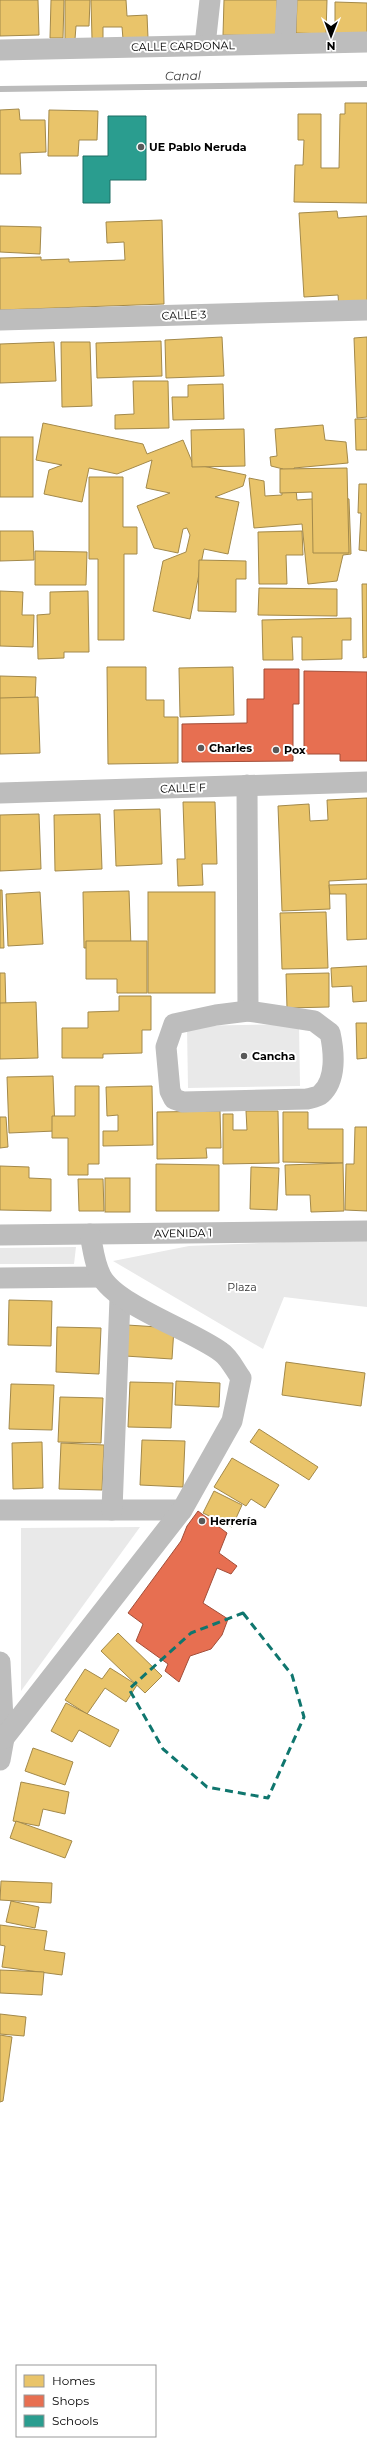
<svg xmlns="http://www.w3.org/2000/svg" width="367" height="2453" viewBox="0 0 367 2453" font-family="Montserrat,sans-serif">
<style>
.green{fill:#e9e9e9}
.homes{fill:#e9c46a;stroke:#a3894a}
.shops{fill:#e76f51;stroke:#a24e39}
.schools{fill:#2a9d8f;stroke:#1d6e64}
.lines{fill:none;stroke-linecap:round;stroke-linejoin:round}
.stream{stroke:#bbb;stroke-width:6}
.minor{stroke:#bdbdbd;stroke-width:21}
.marked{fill:none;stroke:#0f766e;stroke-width:3;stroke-dasharray:8 5;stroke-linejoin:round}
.poi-dot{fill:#595959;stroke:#fff;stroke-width:1.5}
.labels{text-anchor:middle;stroke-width:4;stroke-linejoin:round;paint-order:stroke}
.street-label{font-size:11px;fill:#000;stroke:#fff}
.poi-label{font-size:11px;font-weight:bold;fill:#000;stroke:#fff;text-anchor:start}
.park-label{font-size:11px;fill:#2e2e2e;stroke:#fff}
.water-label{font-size:12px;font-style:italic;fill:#3f3f3f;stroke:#fff}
</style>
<rect width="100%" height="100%" fill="#fff"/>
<!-- green -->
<g class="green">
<path d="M299,1024L300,1086L188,1088L187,1026Z"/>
<path d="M332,1240L367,1241V1307L284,1297L263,1349L113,1261L189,1246Z"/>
<path d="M76,1247L74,1264H0V1248Z"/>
<path d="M140,1527L21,1691V1528Z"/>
</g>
<!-- homes -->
<g class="homes">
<path d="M0,0H38L39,35L0,36Z"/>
<path d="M51,0H64L63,38H50Z"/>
<path d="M65,0H90L89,26H76L75,39H65Z"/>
<path d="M91,0H126L127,16L147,15L148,38L123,39L122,27H103V38L92,39Z"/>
<path d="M224,0H277L276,36L223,35Z"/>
<path d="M297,0H327L326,34L296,33Z"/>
<path d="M335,2L367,3V34H335Z"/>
<path d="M345,103H367V203L294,202L295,165H303L304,140H298V114H321V168H339L340,114H345Z"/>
<path d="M19,109L20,120H45L46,152L20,153L21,174H0V110Z"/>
<path d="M49,110L98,111L97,140H79L78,156H48Z"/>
<path d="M337,211L338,218L367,216V306L339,308L338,295L304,297L299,213Z"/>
<path d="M162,220L164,304L0,310V258L41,257V260L69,259V262L125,260L124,242L107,243L106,222Z"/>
<path d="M0,226L41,227L40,254L0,252Z"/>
<path d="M222,337L224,376L166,378L165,340Z"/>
<path d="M367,337V417L357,418L354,338Z"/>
<path d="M161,341L162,376L97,378L96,343Z"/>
<path d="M54,342L56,381L0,383V344Z"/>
<path d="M61,342H90L92,406L62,407Z"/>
<path d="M133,381H168L169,428L115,429V415L134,414Z"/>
<path d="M223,384L224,419L173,420L172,397H188V385Z"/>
<path d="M355,419H367V450H356Z"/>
<path d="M43,423L143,444L147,454L183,440L193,464L246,475L243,486L215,497L239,502L228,554L204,549L190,619L153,611L163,561L186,552L190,535L187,528L183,529L178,553L154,548L137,506L170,493L146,488L152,460L117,474L89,468L82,502L44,494L49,470L62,465L36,460Z"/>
<path d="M323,425L325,440L346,442L348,463L294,468L297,500L340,497L349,499L351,554L343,555L337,581L308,584L302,524L254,528L249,478L264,481L265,496L282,495L281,481L283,469L271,466L270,457L277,456L275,429Z"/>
<path d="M244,429L245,466L192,467L191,430Z"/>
<rect x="0" y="437" width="33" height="60"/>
<path d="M347,468L349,553H313L312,492L280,493V469Z"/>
<path d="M89,477H123V527H137V554H124V640H98V559H89Z"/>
<path d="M359,484H367V551L359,550L361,513H358Z"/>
<path d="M0,531H33L34,560L0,561Z"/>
<path d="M302,531L303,555H286L287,584H259L258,532Z"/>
<path d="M35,551L87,552L86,585H35Z"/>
<path d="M199,560L246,561V579H236V612L198,611Z"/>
<path d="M362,584H367V657L363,658Z"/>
<path d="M259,588L337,589V616L258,615Z"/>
<path d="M0,591L23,592L22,615H34L33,647L0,646Z"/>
<path d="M88,591L89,652H64V658L38,659L37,615L50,614V592Z"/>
<path d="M351,618V640H342V659L302,660V637H292L293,660H263L262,620Z"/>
<path d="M107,667H146V700H164V717H178V763L108,764Z"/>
<path d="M233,667L234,715L180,717L179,668Z"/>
<path d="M0,676L36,677L35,701L0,700Z"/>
<path d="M38,697L40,753L0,754V698Z"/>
<path d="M367,798V879L329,881L330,909L282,911L278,806L309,804L310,821L328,820L327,800Z"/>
<path d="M183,802H215L217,864H202L203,885L178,886L177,859H185Z"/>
<path d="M160,809L162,864L116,866L114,810Z"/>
<path d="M39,814L41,869L0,871V815Z"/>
<path d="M100,814L102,869L55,871L54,815Z"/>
<path d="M367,884V939L347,940L346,894H330L329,885Z"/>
<path d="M0,890H2L4,948H0Z"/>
<path d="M129,891L131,947L84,948L83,892Z"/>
<path d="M40,892L43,944L8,946L6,894Z"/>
<rect x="148" y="892" width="67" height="101"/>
<path d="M326,912L328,968L282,969L280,913Z"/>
<path d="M86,941H147V993H117V979H86Z"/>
<path d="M367,966V1001L353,1002L352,986L332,987L331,968Z"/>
<path d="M0,973H5L6,1010H0Z"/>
<path d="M329,973V1007L287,1008L286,974Z"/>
<path d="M119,996H151V1030H142V1053L103,1054V1058H62V1028H88V1012L119,1011Z"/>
<path d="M36,1002L38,1058L0,1059V1003Z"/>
<path d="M356,1023H367V1058L357,1059Z"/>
<path d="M53,1076L55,1131L9,1133L7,1077Z"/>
<path d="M75,1086H99V1164H88V1175H68V1138H52V1116H75Z"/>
<path d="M152,1086L153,1145L103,1146V1131H118V1115L107,1116L106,1087Z"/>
<path d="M220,1111L221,1148H206L207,1158L157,1159V1112Z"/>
<path d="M246,1111H278L279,1163L223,1164V1114H233V1130H247Z"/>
<path d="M283,1112H308V1129H343V1163L283,1162Z"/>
<path d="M0,1117H6L8,1147L0,1148Z"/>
<path d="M355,1127H367V1211L345,1210L346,1164H354Z"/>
<path d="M343,1163L344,1211L311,1212L310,1195H286L285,1165Z"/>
<path d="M156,1164L219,1165V1211H156Z"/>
<path d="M0,1166L29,1167V1178L51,1179V1211L0,1210Z"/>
<path d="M251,1167L279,1168L277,1210L250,1209Z"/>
<rect x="105" y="1178" width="25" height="34"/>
<path d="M78,1179H103L104,1211H79Z"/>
<path d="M9,1300L52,1301L51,1346L8,1345Z"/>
<path d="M127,1325L174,1328L172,1359L125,1356Z"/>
<path d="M57,1327L101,1328L99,1374L56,1372Z"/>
<path d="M286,1362L365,1373L361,1406L282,1395Z"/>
<path d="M176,1381L220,1383L219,1407L175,1405Z"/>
<path d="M130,1382L173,1383L171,1428L128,1427Z"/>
<path d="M11,1384L54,1385L52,1430L9,1429Z"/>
<path d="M60,1397L103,1398L101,1443L58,1442Z"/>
<path d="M259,1429L318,1467L309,1480L250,1442Z"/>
<path d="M142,1440L185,1441L183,1487L140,1485Z"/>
<path d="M42,1442L43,1488L13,1489L12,1443Z"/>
<path d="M61,1443L104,1445L102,1490L59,1489Z"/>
<path d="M232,1458L279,1485L265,1508L251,1499L246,1506L214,1487Z"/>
<path d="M214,1491L242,1505L232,1527L203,1513Z"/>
<path d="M118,1633L162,1676L145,1693L101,1651Z"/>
<path d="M110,1668L137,1685L126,1702L105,1688L87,1714L65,1700L85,1669L102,1679Z"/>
<path d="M66,1703L119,1730L110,1747L79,1730L72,1742L51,1731Z"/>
<path d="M33,1748L73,1762L65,1785L25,1771Z"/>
<path d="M21,1782L69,1792L65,1814L43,1809L39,1826L13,1821Z"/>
<path d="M16,1821L72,1841L65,1858L10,1838Z"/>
<path d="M1,1881L52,1883L51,1903L0,1900Z"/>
<path d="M11,1901L39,1907L35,1928L6,1922Z"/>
<path d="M0,1925L47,1931L44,1950L65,1953L62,1975L2,1967L5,1946L0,1945Z"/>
<path d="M0,1970L44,1972L42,1995L0,1993Z"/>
<path d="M0,2014L26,2017L24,2036L0,2034Z"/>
<path d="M0,2035L12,2037L3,2101L0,2102Z"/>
</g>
<!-- shops -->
<g class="shops">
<path d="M264,669H299V704H293V761L182,762V724L247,723V699H264Z"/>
<path d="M304,671L367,672V761H340V754H304Z"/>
<path d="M198,1511L227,1533L219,1553L237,1566L231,1574L217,1568L203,1603L228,1619L222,1635L211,1649L190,1656L179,1682L165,1671L168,1664L136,1641L143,1624L128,1613L181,1541L187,1526Z"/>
</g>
<!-- schools -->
<path class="schools" d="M108,116H146V180H110V203H83V156H108Z"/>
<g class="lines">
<!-- stream -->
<path class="stream" d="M0,89L367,84"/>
<!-- minor -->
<g class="minor">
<path d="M285,43L287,0"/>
<path d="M205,45L210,0"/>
<path d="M0,50L367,42"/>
<path d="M0,320L367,310"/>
<path d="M247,785L248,1011"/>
<path d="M0,793L367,782"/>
<path d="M248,1011L314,1021L330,1033C334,1051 337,1080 321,1094C318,1097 311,1098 307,1099L183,1102L174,1099L170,1091L166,1047L174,1024L216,1015Z"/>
<path d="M0,1235L367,1231"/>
<path d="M0,1278L101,1277"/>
<path d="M0,1510H182"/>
<path d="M112,1510L120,1298"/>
<path d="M0,1662L4,1738L0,1760"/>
<path d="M0,1738H4L182,1510L232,1421L241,1378C235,1370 229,1357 221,1352C191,1330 116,1305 101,1276C94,1263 93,1248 90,1234"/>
</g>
</g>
<!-- marked area -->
<path class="marked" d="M243,1613L292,1675L304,1717L268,1798L207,1787L163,1749L129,1689L191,1633Z"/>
<!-- markers -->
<g class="poi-dot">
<circle cx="141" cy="147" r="4"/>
<circle cx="201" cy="748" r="4"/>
<circle cx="276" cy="750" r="4"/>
<circle cx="244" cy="1056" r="4"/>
<circle cx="202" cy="1521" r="4"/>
</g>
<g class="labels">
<!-- street labels -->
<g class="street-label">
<text transform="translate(183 46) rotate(-1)" y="4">CALLE CARDONAL</text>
<text transform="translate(184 315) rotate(-2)" y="4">CALLE 3</text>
<text transform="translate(183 788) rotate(-2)" y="4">CALLE F</text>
<text transform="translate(183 1233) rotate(-1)" y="4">AVENIDA 1</text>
</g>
<!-- poi labels -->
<g class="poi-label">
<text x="149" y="151">UE Pablo Neruda</text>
<text x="209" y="752">Charles</text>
<text x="284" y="754">Pox</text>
<text x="252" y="1060">Cancha</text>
<text x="210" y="1525">Herrería</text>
</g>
<!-- park labels -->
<g class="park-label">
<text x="242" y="1291">Plaza</text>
</g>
<!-- water labels -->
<g class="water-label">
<text transform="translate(183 76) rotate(-1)" y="4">Canal</text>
</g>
</g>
<!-- legend -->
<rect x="16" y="2365" width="140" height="72" fill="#ffffff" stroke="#999999"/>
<rect x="24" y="2375" width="20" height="12" fill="#e9c46a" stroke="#999999"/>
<text x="52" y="2385" font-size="12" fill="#000000">Homes</text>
<rect x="24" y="2395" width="20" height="12" fill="#e76f51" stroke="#999999"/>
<text x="52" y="2405" font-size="12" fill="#000000">Shops</text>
<rect x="24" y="2415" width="20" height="12" fill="#2a9d8f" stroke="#999999"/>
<text x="52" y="2425" font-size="12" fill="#000000">Schools</text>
<!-- north arrow -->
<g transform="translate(331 36) rotate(180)" stroke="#ffffff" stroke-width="3" paint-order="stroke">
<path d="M0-3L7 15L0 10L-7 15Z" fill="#000000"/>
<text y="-6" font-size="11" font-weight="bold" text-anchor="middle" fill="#000000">N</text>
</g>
</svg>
